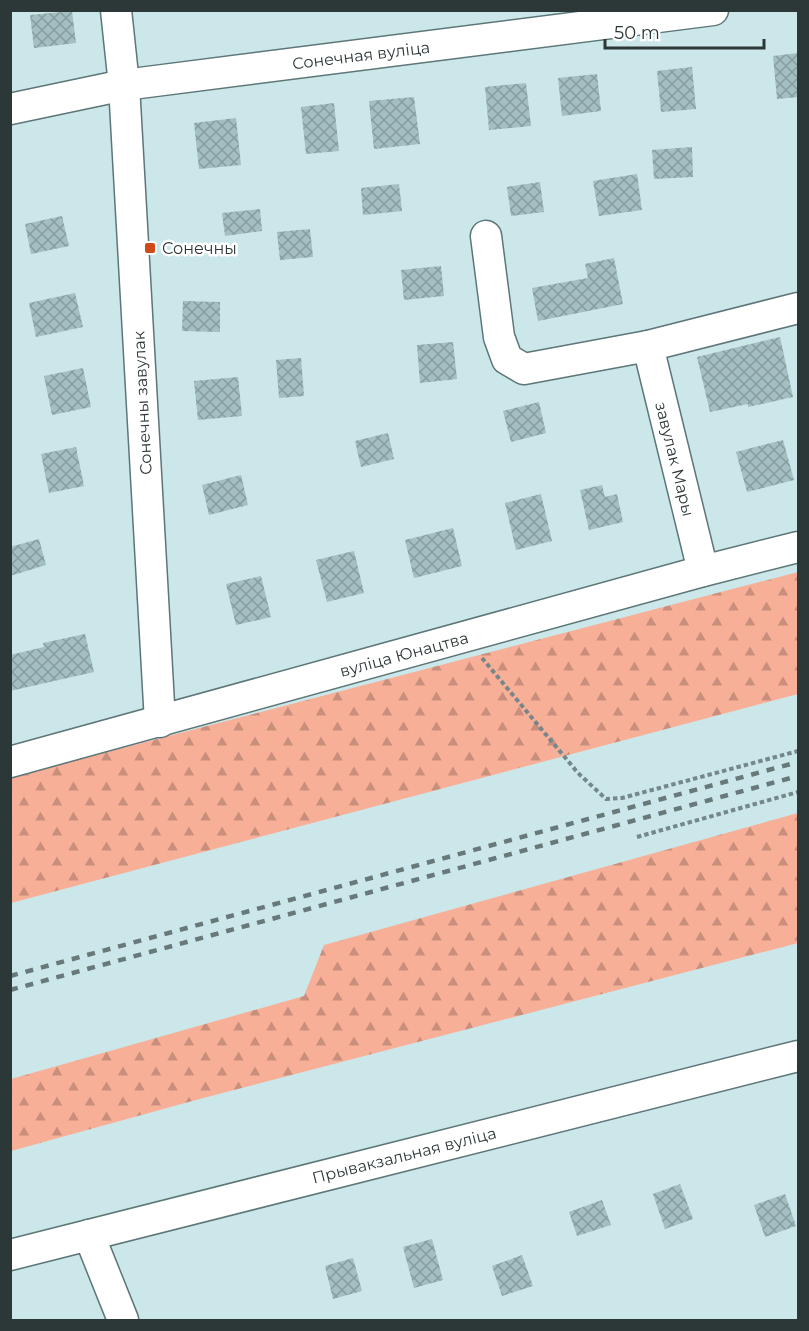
<svg xmlns="http://www.w3.org/2000/svg" width="809" height="1331" viewBox="0 0 809 1331" font-family="Montserrat,sans-serif">
<style>
.forest{fill:url(#forest-firs)}
.building{fill:url(#building-cross-hatch)}
.lines{fill:none;stroke-linecap:round;stroke-linejoin:round}
.minor-casing{stroke:#5d7678;stroke-width:33}
.path{stroke:#758789;stroke-width:4;stroke-dasharray:4.5 3;stroke-linecap:butt}
.minor{stroke:#fff;stroke-width:30}
.rail{stroke:#68797a;stroke-width:4.5;stroke-dasharray:8 8;stroke-linecap:butt}
.poi-dot{fill:#d14a16;stroke:#fff;stroke-width:2}
.labels{text-anchor:middle;stroke-width:5;stroke-linejoin:round;paint-order:stroke}
.street-label{font-size:16px;fill:#2c3738;stroke:#fff}
.poi-label{font-size:16px;fill:#2c3738;stroke:#fff;text-anchor:start}
</style>
<defs>
<pattern id="forest-firs" width="22" height="20" patternUnits="userSpaceOnUse" patternTransform="scale(1.5)"><rect width="22" height="20" fill="#f8af97"/><path d="M5 1l3.5 6h-7zM16 11l3.5 6h-7z" fill="#c98f7c"/></pattern>
<pattern id="building-cross-hatch" width="8" height="8" patternUnits="userSpaceOnUse" patternTransform="scale(1.5)"><rect width="8" height="8" fill="#a4bfc1"/><path d="M0 0l8 8M0 8l8-8" fill="none" stroke="#869c9e"/></pattern>
</defs>
<rect width="100%" height="100%" fill="#cce7e9"/>
<!-- forest -->
<g class="forest">
<path d="M798,572V694L11,903V777Z"/>
<path d="M798,813V943L196,1100L11,1151V1079L304,996L324,945Z"/>
</g>
<!-- building -->
<g class="building">
<path d="M72,11L76,43L34,48L30,15Z"/>
<path d="M798,53V97L777,99L773,56Z"/>
<path d="M692,67L696,109L661,112L657,71Z"/>
<path d="M597,74L601,111L562,116L558,78Z"/>
<path d="M526,83L531,126L489,130L485,87Z"/>
<path d="M414,97L420,144L374,149L369,101Z"/>
<path d="M334,103L339,151L306,154L301,107Z"/>
<path d="M236,118L241,165L199,169L194,123Z"/>
<path d="M692,147L693,177L654,179L652,150Z"/>
<path d="M637,174L642,210L599,216L593,181Z"/>
<path d="M540,182L544,212L511,216L507,187Z"/>
<path d="M399,184L402,211L363,215L361,188Z"/>
<path d="M260,209L262,231L225,236L222,213Z"/>
<path d="M62,216L69,246L31,254L25,224Z"/>
<path d="M310,229L313,257L280,260L277,232Z"/>
<path d="M614,258L623,304L538,321L532,288L588,278L585,264Z"/>
<path d="M441,266L444,296L404,300L401,270Z"/>
<path d="M75,293L83,327L36,337L29,303Z"/>
<path d="M183,301L220,302V332L182,331Z"/>
<path d="M780,337L793,397L748,407V404L710,412L697,357Z"/>
<path d="M453,342L457,379L420,383L417,345Z"/>
<path d="M301,358L304,396L279,398L276,360Z"/>
<path d="M83,368L91,407L52,415L44,376Z"/>
<path d="M238,377L242,416L198,420L194,381Z"/>
<path d="M539,402L546,433L511,442L503,411Z"/>
<path d="M388,433L394,459L361,467L355,441Z"/>
<path d="M783,440L794,480L747,492L736,452Z"/>
<path d="M76,447L84,486L49,493L41,454Z"/>
<path d="M241,475L248,505L209,515L202,485Z"/>
<path d="M602,485L605,497L617,494L623,522L589,530L580,490Z"/>
<path d="M541,494L552,541L516,550L505,503Z"/>
<path d="M453,528L462,566L414,578L405,540Z"/>
<path d="M39,539L46,565L10,576V547Z"/>
<path d="M354,551L364,593L327,602L316,560Z"/>
<path d="M261,576L271,617L236,625L226,584Z"/>
<path d="M85,634L94,672L10,691V655L44,647L43,643Z"/>
<path d="M680,1184L693,1219L665,1229L653,1194Z"/>
<path d="M785,1194L796,1226L765,1237L754,1205Z"/>
<path d="M602,1200L611,1225L577,1236L569,1212Z"/>
<path d="M432,1239L443,1280L414,1288L403,1247Z"/>
<path d="M522,1255L533,1286L502,1296L492,1266Z"/>
<path d="M353,1258L362,1291L333,1299L325,1266Z"/>
</g>
<g class="lines">
<defs>
<g id="minor">
<path d="M116,10L124,85L160,722"/>
<path d="M10,109L124,85L713,10"/>
<path d="M486,236L499,337L507,359L524,369L648,346"/>
<path d="M703,571L648,346L798,308"/>
<path d="M10,762L703,571L798,547"/>
<path d="M89,1235L123,1320"/>
<path d="M10,1255L798,1056"/>
</g>
</defs>
<!-- minor casing -->
<use href="#minor" class="minor-casing"/>
<!-- path -->
<g class="path">
<path d="M482,658L578,773L606,799L622,798L798,751"/>
<path d="M637,837L798,792"/>
</g>
<!-- minor -->
<use href="#minor" class="minor"/>
<!-- rail -->
<g class="rail">
<path d="M10,976L798,762"/>
<path d="M10,990L798,776"/>
</g>
</g>
<!-- markers -->
<rect class="poi-dot" x="144" y="242" width="12" height="12" rx="3"/>
<g class="labels">
<!-- street labels -->
<g class="street-label">
<text transform="translate(361 55) rotate(-7)" y="6">Сонечная вуліца</text>
<text transform="translate(142 403) rotate(-93)" y="6">Сонечны завулак</text>
<text transform="translate(675 459) rotate(76)" y="6">завулак Мары</text>
<text transform="translate(404 654) rotate(-15)" y="6">вуліца Юнацтва</text>
<text transform="translate(404 1155) rotate(-14)" y="6">Прывакзальная вуліца</text>
</g>
<!-- poi labels -->
<g class="poi-label">
<text x="162" y="254">Сонечны</text>
</g>
</g>
<!-- border -->
<rect width="809" height="1331" fill="none" stroke="#2c3738" stroke-width="24"/>
<!-- scale -->
<path d="M605 39v9h159v-9" fill="none" stroke="#2c3738" stroke-width="3"/>
<text x="614" y="39" font-size="18" fill="#2c3738" stroke="#ffffff" stroke-width="4.5" paint-order="stroke">50 m</text>
</svg>
